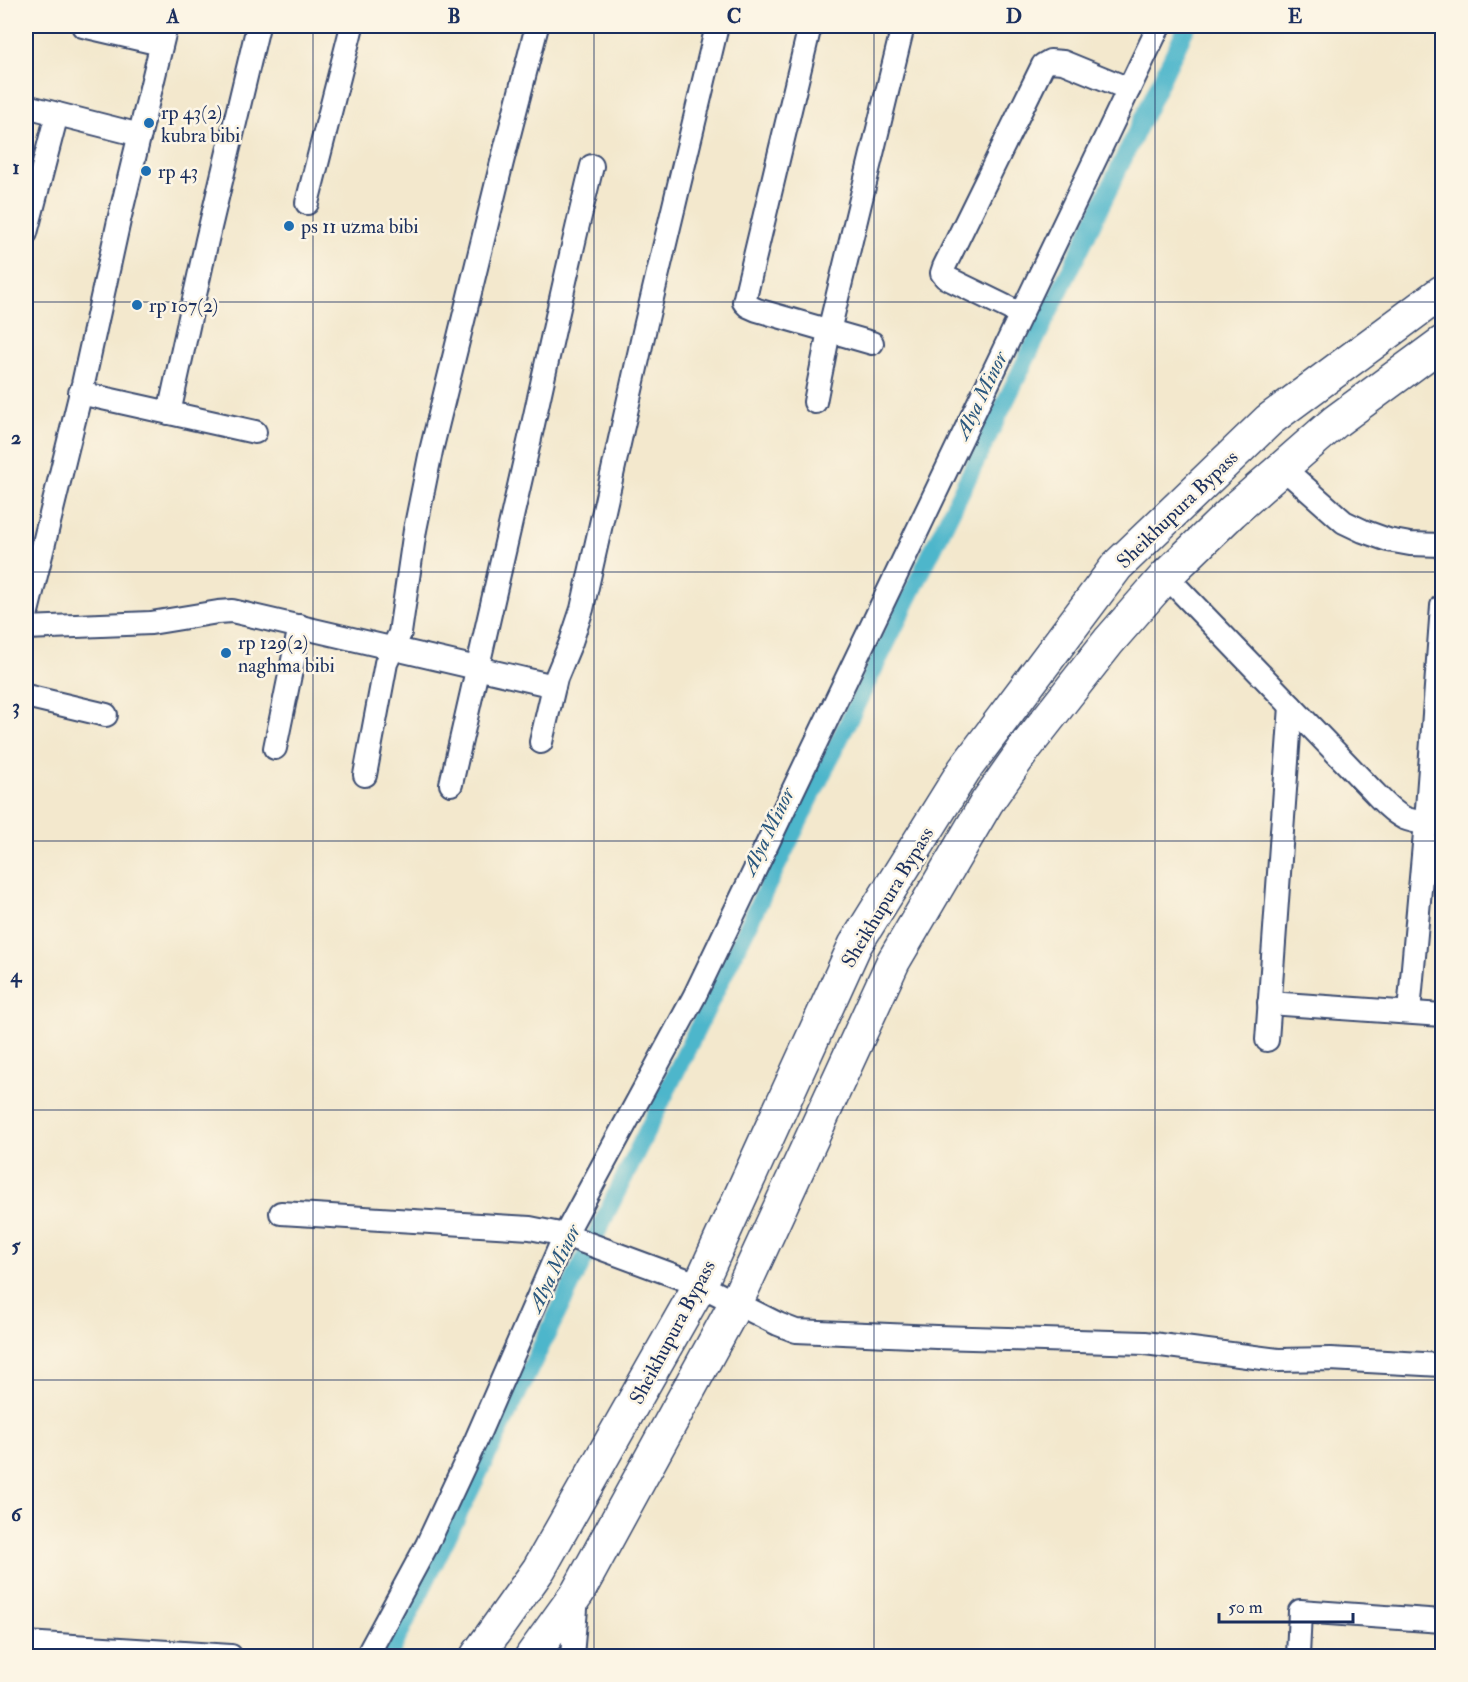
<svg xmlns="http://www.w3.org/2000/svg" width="1468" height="1682" viewBox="0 0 1468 1682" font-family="'IM FELL Double Pica',serif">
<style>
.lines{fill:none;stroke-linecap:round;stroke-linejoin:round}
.canal{stroke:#4db6cb;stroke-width:18}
.minor-casing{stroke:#3b4b6f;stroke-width:26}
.highway-casing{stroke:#3b4b6f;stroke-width:36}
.minor{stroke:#fff;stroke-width:22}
.highway{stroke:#fff;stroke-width:33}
.grid{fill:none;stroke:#1b2f5e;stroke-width:1.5;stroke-opacity:0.55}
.poi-dot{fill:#1f6fb2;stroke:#fcf5e5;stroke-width:2}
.labels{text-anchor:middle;stroke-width:5;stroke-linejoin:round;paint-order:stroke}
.poi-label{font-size:20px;fill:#1b2f5e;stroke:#fcf5e5;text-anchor:start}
.street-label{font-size:20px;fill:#1b2f5e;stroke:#fcf5e5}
.water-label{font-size:21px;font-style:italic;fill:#2a587f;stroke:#fcf5e5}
.neatline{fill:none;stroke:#1b2f5e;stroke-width:2}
.grid-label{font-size:20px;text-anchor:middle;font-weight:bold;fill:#1b2f5e}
</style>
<rect width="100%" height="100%" fill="#fcf5e5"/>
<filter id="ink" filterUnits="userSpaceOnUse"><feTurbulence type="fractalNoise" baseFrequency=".0167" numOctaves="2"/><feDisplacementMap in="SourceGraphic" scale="12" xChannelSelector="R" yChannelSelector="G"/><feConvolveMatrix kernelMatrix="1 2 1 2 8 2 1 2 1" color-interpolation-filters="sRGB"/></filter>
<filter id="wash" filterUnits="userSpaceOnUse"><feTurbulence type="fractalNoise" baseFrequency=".008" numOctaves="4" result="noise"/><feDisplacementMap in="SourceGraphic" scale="24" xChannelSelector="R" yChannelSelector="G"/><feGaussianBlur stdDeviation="1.35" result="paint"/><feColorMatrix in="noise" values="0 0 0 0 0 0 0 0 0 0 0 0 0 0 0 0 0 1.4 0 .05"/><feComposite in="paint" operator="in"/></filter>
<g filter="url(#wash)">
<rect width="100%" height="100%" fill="#f3e8cd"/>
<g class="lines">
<!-- canal -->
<path class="canal" d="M389,1656L1074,262L1187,26"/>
</g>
</g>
<g filter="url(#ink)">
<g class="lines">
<defs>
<g id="minor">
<path d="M83,26L161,44"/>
<path d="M810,26L744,302L748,306L757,310L872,343"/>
<path d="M26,106L140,135"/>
<path d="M307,203L352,26"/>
<path d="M26,233L57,114"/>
<path d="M1021,314L945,277L942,273L944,267L1043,65L1050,61L1063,62L1129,89"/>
<path d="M80,393L255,432"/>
<path d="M815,402L829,331L903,26"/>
<path d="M169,413L207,240L258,26"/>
<path d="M1282,467L1344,522L1363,531L1388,540L1410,544L1442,545"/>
<path d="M1166,576L1367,785C1378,796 1390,811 1404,818C1416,823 1430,823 1442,823"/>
<path d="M26,616L83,384L120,216L166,26"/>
<path d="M26,628L151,623L218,612L232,611L554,686"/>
<path d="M26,696L106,715"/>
<path d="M541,742L556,678L571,642L582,609L646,323L717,26"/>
<path d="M275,748L300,626"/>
<path d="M365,775L386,663L400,633L415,530L431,451L502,162L537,26"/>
<path d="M451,784C476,672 503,559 528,447C549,353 569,259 592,166"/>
<path d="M1269,1003L1442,1015"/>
<path d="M1409,1012L1426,822L1442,606"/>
<path d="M1267,1040L1291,706"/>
<path d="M281,1213L530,1228L565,1235L700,1285L778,1324L796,1331L936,1337L1145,1343L1278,1360L1330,1359L1442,1365"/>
<path d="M26,1643L231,1656"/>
<path d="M367,1656L427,1545L476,1440L565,1235L694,997L1159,26"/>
<path d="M572,1656L577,1597"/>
<path d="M1298,1656L1300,1611L1442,1621"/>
</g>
<g id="highway">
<path d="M477,1656L539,1569L700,1285L855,945L964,770L1117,566L1269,420L1442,292"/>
<path d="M532,1656L578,1592L736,1303L893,962L987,802L1025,748L1109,641L1166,576L1232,512L1336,421L1442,343"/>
</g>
</defs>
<!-- minor casing -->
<use href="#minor" class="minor-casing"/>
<!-- highway casing -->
<use href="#highway" class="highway-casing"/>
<!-- minor -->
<use href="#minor" class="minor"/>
<!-- highway -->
<use href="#highway" class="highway"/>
</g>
</g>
<!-- grid -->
<path class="grid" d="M313,26V1656M594,26V1656M874,26V1656M1155,26V1656M26,302H1442M26,572H1442M26,841H1442M26,1110H1442M26,1380H1442"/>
<!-- markers -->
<g class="poi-dot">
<circle cx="149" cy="123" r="6"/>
<circle cx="146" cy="171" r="6"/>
<circle cx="289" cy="226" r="6"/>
<circle cx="137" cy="305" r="6"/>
<circle cx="226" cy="653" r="6"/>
</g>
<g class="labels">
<!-- poi labels -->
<g class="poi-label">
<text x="161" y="119">rp 43(2)<tspan x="161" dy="23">kubra bibi</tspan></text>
<text x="158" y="178">rp 43</text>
<text x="301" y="233">ps 11 uzma bibi</text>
<text x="149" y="312">rp 107(2)</text>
<text x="238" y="649">rp 129(2)<tspan x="238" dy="23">naghma bibi</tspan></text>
</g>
<!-- street labels -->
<g class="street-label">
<text transform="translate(1177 509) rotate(-44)" y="7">Sheikhupura Bypass</text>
<text transform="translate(887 897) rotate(-59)" y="7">Sheikhupura Bypass</text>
<text transform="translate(672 1332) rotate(-62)" y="7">Sheikhupura Bypass</text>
</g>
<!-- water labels -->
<g class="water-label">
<text transform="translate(981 395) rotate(-64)" y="7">Alya Minor</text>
<text transform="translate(768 831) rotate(-64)" y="7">Alya Minor</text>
<text transform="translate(554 1268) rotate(-64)" y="7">Alya Minor</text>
</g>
</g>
<!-- margin -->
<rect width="1468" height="1682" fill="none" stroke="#fcf5e5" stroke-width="66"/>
<!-- scale -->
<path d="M1219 1613v9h134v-9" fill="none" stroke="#1b2f5e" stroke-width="3"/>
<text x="1228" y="1613" font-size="18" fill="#1b2f5e" stroke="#fcf5e5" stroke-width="4.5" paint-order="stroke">50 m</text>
<rect x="33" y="33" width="1402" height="1616" class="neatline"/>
<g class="grid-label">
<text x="173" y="23">A</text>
<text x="454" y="23">B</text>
<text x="734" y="23">C</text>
<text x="1014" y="23">D</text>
<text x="1295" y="23">E</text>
<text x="16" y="174">1</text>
<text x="16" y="444">2</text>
<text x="16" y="713">3</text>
<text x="16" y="982">4</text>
<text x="16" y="1252">5</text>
<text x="16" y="1521">6</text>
</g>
</svg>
